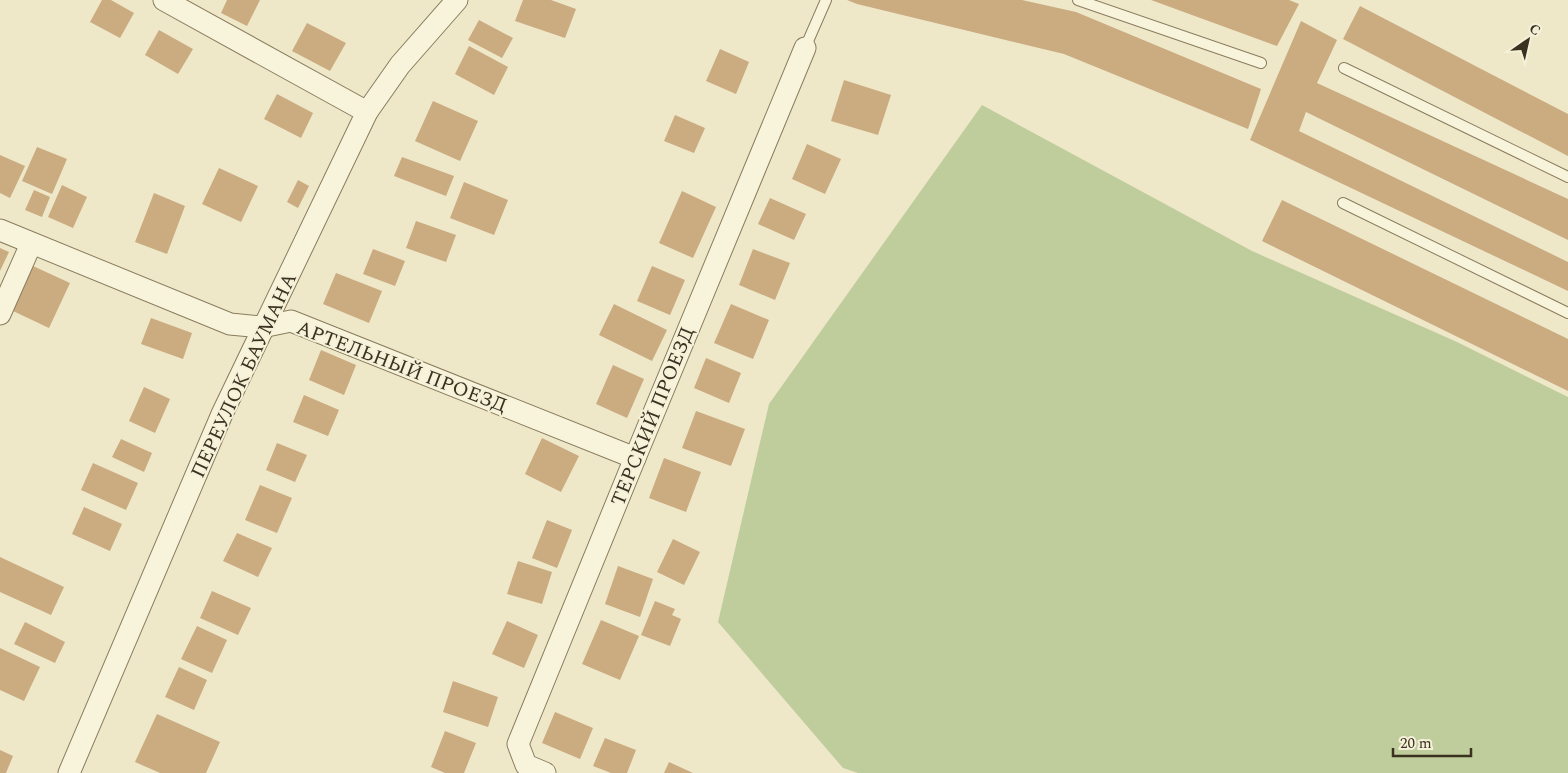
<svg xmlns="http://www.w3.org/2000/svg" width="1568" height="773" viewBox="0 0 1568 773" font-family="Spectral,serif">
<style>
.green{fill:#bfcc9c}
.building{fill:#cbab80}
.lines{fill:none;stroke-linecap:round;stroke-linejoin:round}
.service-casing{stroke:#8a7c5e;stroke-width:12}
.minor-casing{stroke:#8a7c5e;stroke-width:23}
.service{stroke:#f8f4dc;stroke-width:10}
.minor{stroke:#f8f4dc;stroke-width:21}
.labels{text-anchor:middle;stroke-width:4;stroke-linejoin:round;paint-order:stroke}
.street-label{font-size:20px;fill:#3b3121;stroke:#f5f1d8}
</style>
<rect width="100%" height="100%" fill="#eee8c9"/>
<!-- green -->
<path class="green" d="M982,105L1252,251L1457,342L1568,397V773H858L843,768L718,622L769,404Z"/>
<!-- building -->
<g class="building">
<path d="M102,0H111L134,13L120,38L90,22Z"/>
<path d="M227,0H260L247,26L221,13Z"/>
<path d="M523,0H551L576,9L565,38L515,21Z"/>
<path d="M847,0H1022L1076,12L1261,89L1248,129L1064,54L857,4Z"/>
<path d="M1151,0H1289L1299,4L1277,46Z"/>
<path d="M1360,6L1568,114V156L1343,39Z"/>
<path d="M479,20L513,38L502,58L468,40Z"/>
<path d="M1301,21L1337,40L1317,83L1568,199V240L1306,112L1299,131L1568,262V291L1250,140Z"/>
<path d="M307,23L346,43L330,71L292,51Z"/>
<path d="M159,30L193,49L178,74L145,55Z"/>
<path d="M469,46L508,67L494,95L455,74Z"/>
<path d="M720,49L749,62L736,94L706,81Z"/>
<path d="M844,80L891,95L878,135L831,121Z"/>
<path d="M277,94L313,113L301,138L264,119Z"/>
<path d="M433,101L478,121L460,161L415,141Z"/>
<path d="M675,115L705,128L694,153L664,141Z"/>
<path d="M807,144L841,159L825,194L792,179Z"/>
<path d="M37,147L67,159L52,194L22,181Z"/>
<path d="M0,155L25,166L10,198L0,193Z"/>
<path d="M402,157L454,176L446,196L394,176Z"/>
<path d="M219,168L258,186L241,222L202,204Z"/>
<path d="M298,180L309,186L298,208L287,202Z"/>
<path d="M464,182L508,200L494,235L450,218Z"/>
<path d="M62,185L87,197L73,228L48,217Z"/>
<path d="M34,190L50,197L42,217L25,210Z"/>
<path d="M682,191L716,207L693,258L659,243Z"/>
<path d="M154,193L185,206L167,254L135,242Z"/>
<path d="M770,198L806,214L794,240L758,224Z"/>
<path d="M1282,200L1568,339V391L1262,241Z"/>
<path d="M416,221L456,235L446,262L406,248Z"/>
<path d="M0,248L9,252L0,271Z"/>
<path d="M373,249L405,261L395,286L363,274Z"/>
<path d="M753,249L790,263L775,300L739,285Z"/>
<path d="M33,266L70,283L49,328L13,311Z"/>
<path d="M652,266L685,280L670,315L637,301Z"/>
<path d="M336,273L382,291L369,323L323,304Z"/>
<path d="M614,304L667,330L652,361L599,335Z"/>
<path d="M731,304L769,320L753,359L714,343Z"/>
<path d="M151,318L192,333L183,359L141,344Z"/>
<path d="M321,350L356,365L344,395L309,380Z"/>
<path d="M706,358L741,373L729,403L694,388Z"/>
<path d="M613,365L644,379L627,418L596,404Z"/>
<path d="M144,387L170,399L155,433L129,421Z"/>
<path d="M304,395L339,410L328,436L293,422Z"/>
<path d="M696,411L745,429L731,466L682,448Z"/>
<path d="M542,438L579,456L561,492L525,474Z"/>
<path d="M121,439L152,453L144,472L112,457Z"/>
<path d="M277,443L307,455L295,482L266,470Z"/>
<path d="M664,458L701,472L686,512L649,498Z"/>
<path d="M93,463L138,483L126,510L81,490Z"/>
<path d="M260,485L292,498L277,533L245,520Z"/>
<path d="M84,507L122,524L110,551L72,534Z"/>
<path d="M547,520L572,530L557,568L532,558Z"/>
<path d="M237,533L272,548L258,577L223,561Z"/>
<path d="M673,539L700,552L684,585L657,572Z"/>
<path d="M0,557L64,587L51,615L0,592Z"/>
<path d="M518,561L552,572L542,604L507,594Z"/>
<path d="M618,566L653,579L640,617L605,604Z"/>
<path d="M212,591L251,608L238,635L200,618Z"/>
<path d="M655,601L675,609L672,615L681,619L670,646L641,635Z"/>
<path d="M601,620L639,636L620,680L582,664Z"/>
<path d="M507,621L538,635L524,668L492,654Z"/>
<path d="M25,622L65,642L55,663L14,644Z"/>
<path d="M197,626L227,640L212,673L181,659Z"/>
<path d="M0,648L40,667L24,701L0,690Z"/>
<path d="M179,667L207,680L194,710L165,697Z"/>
<path d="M453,681L498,697L488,727L443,712Z"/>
<path d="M555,712L593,728L580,759L542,743Z"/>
<path d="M157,714L220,742L206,773H160L135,762Z"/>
<path d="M445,731L476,743L464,773H445L431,767Z"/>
<path d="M605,738L636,750L627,773H611L593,766Z"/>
<path d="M0,750L13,756L6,773H0Z"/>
<path d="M669,762L693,773H664Z"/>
</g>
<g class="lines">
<defs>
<g id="service">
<path d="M1078,0L1261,63"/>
<path d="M805,48L826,0"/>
<path d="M1344,68L1568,177"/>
<path d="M1343,203L1568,313"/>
</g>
<g id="minor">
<path d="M164,0L367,112"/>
<path d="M0,230L230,324L262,327L291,321L635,458"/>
<path d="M0,314L31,244"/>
<path d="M69,773L222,414L367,112L400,65L457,0"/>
<path d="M545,773L526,765L518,744L635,458L805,48"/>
</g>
</defs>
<!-- service casing -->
<use href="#service" class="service-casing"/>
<!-- minor casing -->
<use href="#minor" class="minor-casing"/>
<!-- service -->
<use href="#service" class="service"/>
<!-- minor -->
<use href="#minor" class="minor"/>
</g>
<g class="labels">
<!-- street labels -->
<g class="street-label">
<text transform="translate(402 366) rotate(21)" y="7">АРТЕЛЬНЫЙ ПРОЕЗД</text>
<text transform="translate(243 375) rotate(-65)" y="7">ПЕРЕУЛОК БАУМАНА</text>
<text transform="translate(652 416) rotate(-68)" y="7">ТЕРСКИЙ ПРОЕЗД</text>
</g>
</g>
<!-- north arrow -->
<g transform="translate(1528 40) rotate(34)" stroke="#f5f1d8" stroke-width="4" paint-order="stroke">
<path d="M0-4L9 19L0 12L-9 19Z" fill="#3b3121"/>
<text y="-8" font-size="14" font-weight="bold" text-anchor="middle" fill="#3b3121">С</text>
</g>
<!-- scale -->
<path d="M1393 748v8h78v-8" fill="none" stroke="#3b3121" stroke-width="2.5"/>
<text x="1400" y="748" font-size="15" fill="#3b3121" stroke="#f5f1d8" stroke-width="4" paint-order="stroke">20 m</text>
</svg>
